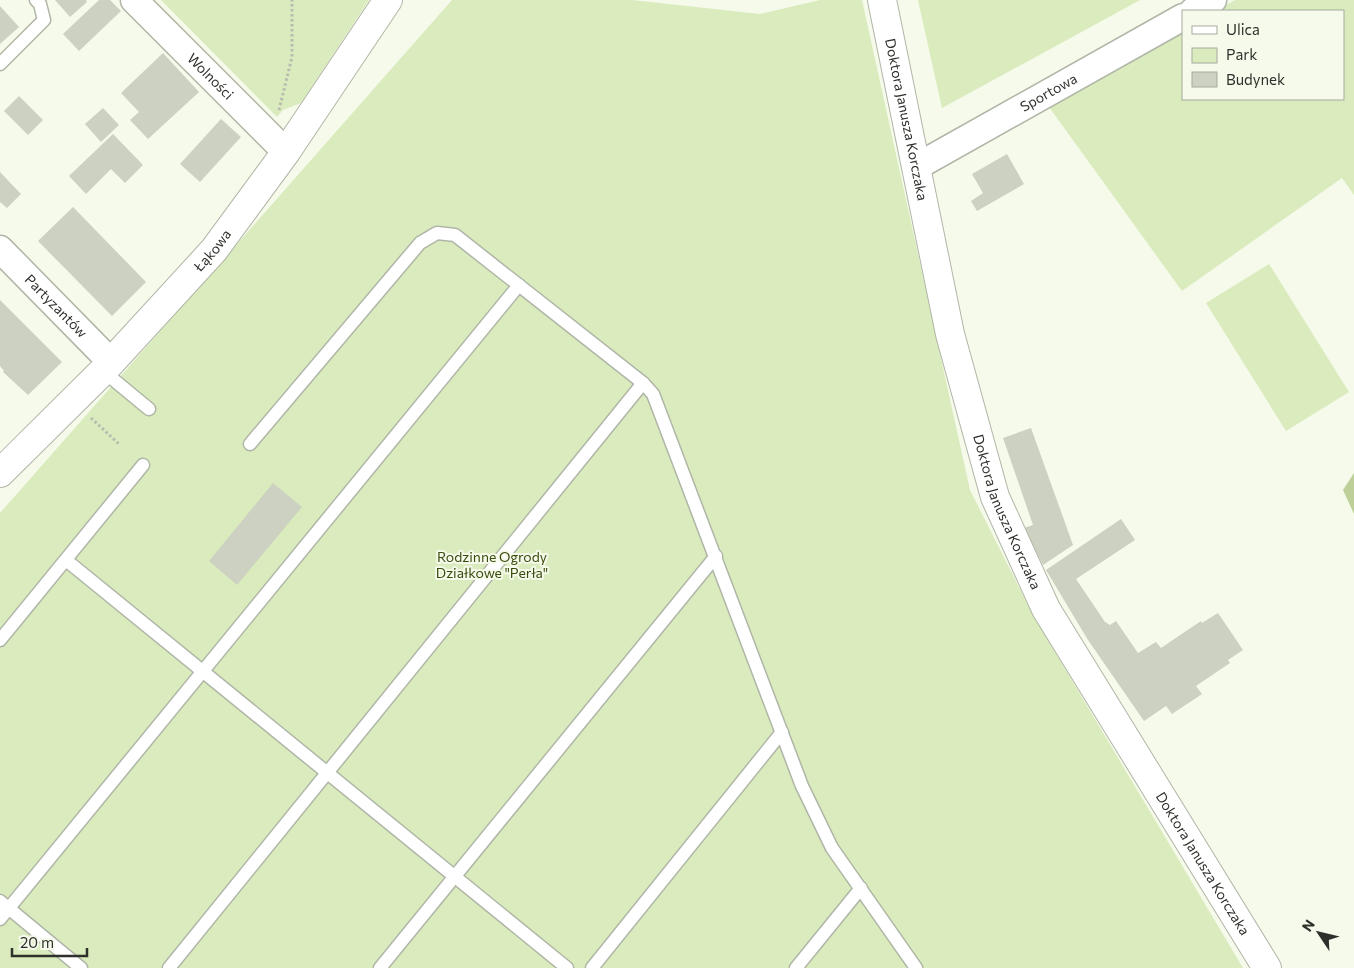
<svg xmlns="http://www.w3.org/2000/svg" width="1354" height="968" viewBox="0 0 1354 968" font-family="Commissioner,sans-serif">
<style>
.green{fill:#daebbd}
.water{fill:#bcd098}
.building{fill:#ccd1c2}
.lines{fill:none;stroke-linecap:round;stroke-linejoin:round}
.lane-casing{stroke:#b0b6a7;stroke-width:15}
.street-casing{stroke:#b0b6a7;stroke-width:29}
.secondary-casing{stroke:#b0b6a7;stroke-width:30}
.path{stroke:#b8bcb0;stroke-width:3;stroke-dasharray:2.5 2.5;stroke-linecap:butt}
.lane{stroke:#fff;stroke-width:12}
.street{stroke:#fff;stroke-width:26}
.secondary{stroke:#fff;stroke-width:28}
.labels{text-anchor:middle;stroke-width:4;stroke-linejoin:round;paint-order:stroke}
.street-label{font-size:14px;fill:#2e312b;stroke:#f5faeb}
.park-label{font-size:14px;fill:#3a4b0d;stroke:#f5faeb}
</style>
<rect width="100%" height="100%" fill="#f5faeb"/>
<!-- green -->
<g class="green">
<path d="M161,0H369L301,103L283,110L277,117Z"/>
<path d="M452,0H632L760,14L820,0H862L970,490L1033,615L1243,968H0V513Z"/>
<path d="M918,0H1140L942,108Z"/>
<path d="M1235,0H1354V195L1342,178L1182,291L1049,107L1183,30V99H1343V11H1215Z"/>
<path d="M1269,264L1349,392L1286,431L1206,303Z"/>
</g>
<!-- water -->
<path class="water" d="M1354,473V514L1343,490Z"/>
<!-- building -->
<g class="building">
<path d="M55,0H86L87,2L70,17Z"/>
<path d="M99,0H110L121,11L79,51L63,34Z"/>
<path d="M0,6L19,27L0,44Z"/>
<path d="M163,53L199,92L148,139L130,120L139,112L121,93Z"/>
<path d="M19,96L43,120L28,135L4,111Z"/>
<path d="M103,108L119,125L101,142L85,124Z"/>
<path d="M221,119L241,137L200,182L180,164Z"/>
<path d="M113,134L143,165L125,183L111,169L86,194L69,176Z"/>
<path d="M1007,154L1024,184L977,211L971,201L983,193L972,174Z"/>
<path d="M0,172L21,194L7,208L0,202Z"/>
<path d="M73,207L146,282L112,316L38,241Z"/>
<path d="M0,300L62,362L28,395L3,372L4,371L0,366Z"/>
<path d="M1031,428L1073,545L1043,565L1024,528L1033,525L1003,438Z"/>
<path d="M273,483L302,507L237,585L209,561Z"/>
<path d="M1121,519L1135,540L1076,579L1105,622L1110,625L1116,621L1138,653L1156,642L1161,648L1201,621L1202,623L1218,613L1243,650L1228,660L1230,663L1196,686L1202,694L1172,714L1166,706L1144,721L1088,640L1046,570Z"/>
</g>
<g class="lines">
<defs>
<g id="lane">
<path d="M0,64L44,20L40,4L36,0"/>
<path d="M103,371L149,409"/>
<path d="M250,444L420,243L437,233L455,235L643,383L653,394L802,786L832,848L916,968"/>
<path d="M66,560L567,968"/>
<path d="M0,640L143,465"/>
<path d="M0,901L81,968"/>
<path d="M0,919L519,285"/>
<path d="M169,968L643,383"/>
<path d="M380,968L716,556"/>
<path d="M592,968L782,732"/>
<path d="M796,968L861,888"/>
</g>
<g id="street">
<path id="s1" d="M134,0L286,152"/>
<path d="M1193,11L1213,0"/>
<path id="s2" d="M916,167L1183,17"/>
<path id="s3" d="M0,249L111,362"/>
</g>
<g id="secondary">
<path id="s4" d="M882,0L950,334L995,497L1046,609L1267,968"/>
<path id="s5" d="M0,473L103,371L214,250L286,152L388,0"/>
</g>
</defs>
<!-- lane casing -->
<use href="#lane" class="lane-casing"/>
<!-- street casing -->
<use href="#street" class="street-casing"/>
<!-- secondary casing -->
<use href="#secondary" class="secondary-casing"/>
<!-- path -->
<g class="path">
<path d="M279,110L292,57V0"/>
<path d="M91,418L119,444"/>
</g>
<!-- lane -->
<use href="#lane" class="lane"/>
<!-- street -->
<use href="#street" class="street"/>
<!-- secondary -->
<use href="#secondary" class="secondary"/>
</g>
<g class="labels">
<!-- street labels -->
<g class="street-label">
<text dy="5" stroke="none"><textPath href="#s1" startOffset="108">Wolności</textPath></text>
<text dy="5" stroke="none"><textPath href="#s2" startOffset="152">Sportowa</textPath></text>
<text dy="5" stroke="none"><textPath href="#s4" startOffset="122">Doktora Janusza Korczaka</textPath></text>
<text dy="5" stroke="none"><textPath href="#s5" startOffset="308">Łąkowa</textPath></text>
<text dy="5" stroke="none"><textPath href="#s3" startOffset="80">Partyzantów</textPath></text>
<text dy="5" stroke="none"><textPath href="#s4" startOffset="528">Doktora Janusza Korczaka</textPath></text>
<text dy="5" stroke="none"><textPath href="#s4" startOffset="932">Doktora Janusza Korczaka</textPath></text>
</g>
<!-- park labels -->
<g class="park-label">
<text x="492" y="562">Rodzinne Ogrody<tspan x="492" dy="16">Działkowe "Perła"</tspan></text>
</g>
</g>
<!-- legend -->
<rect x="1182" y="10" width="162" height="90" fill="#f5faeb" stroke="#a5aa9e"/>
<rect x="1192" y="26" width="25" height="8" fill="#ffffff" stroke="#a5aa9e"/>
<text x="1226" y="35" font-size="15" fill="#2e312b">Ulica</text>
<rect x="1192" y="48" width="25" height="15" fill="#daebbd" stroke="#a5aa9e"/>
<text x="1226" y="60" font-size="15" fill="#2e312b">Park</text>
<rect x="1192" y="72" width="25" height="15" fill="#ccd1c2" stroke="#a5aa9e"/>
<text x="1226" y="85" font-size="15" fill="#2e312b">Budynek</text>
<!-- north arrow -->
<g transform="translate(1319 933) rotate(305)" stroke="#f5faeb" stroke-width="4" paint-order="stroke">
<path d="M0-4L9 19L0 12L-9 19Z" fill="#2e312b"/>
<text y="-8" font-size="14" font-weight="bold" text-anchor="middle" fill="#2e312b">N</text>
</g>
<!-- scale -->
<path d="M12 948v8h75v-8" fill="none" stroke="#2e312b" stroke-width="2.5"/>
<text x="20" y="948" font-size="15" fill="#2e312b" stroke="#f5faeb" stroke-width="4" paint-order="stroke">20 m</text>
</svg>
